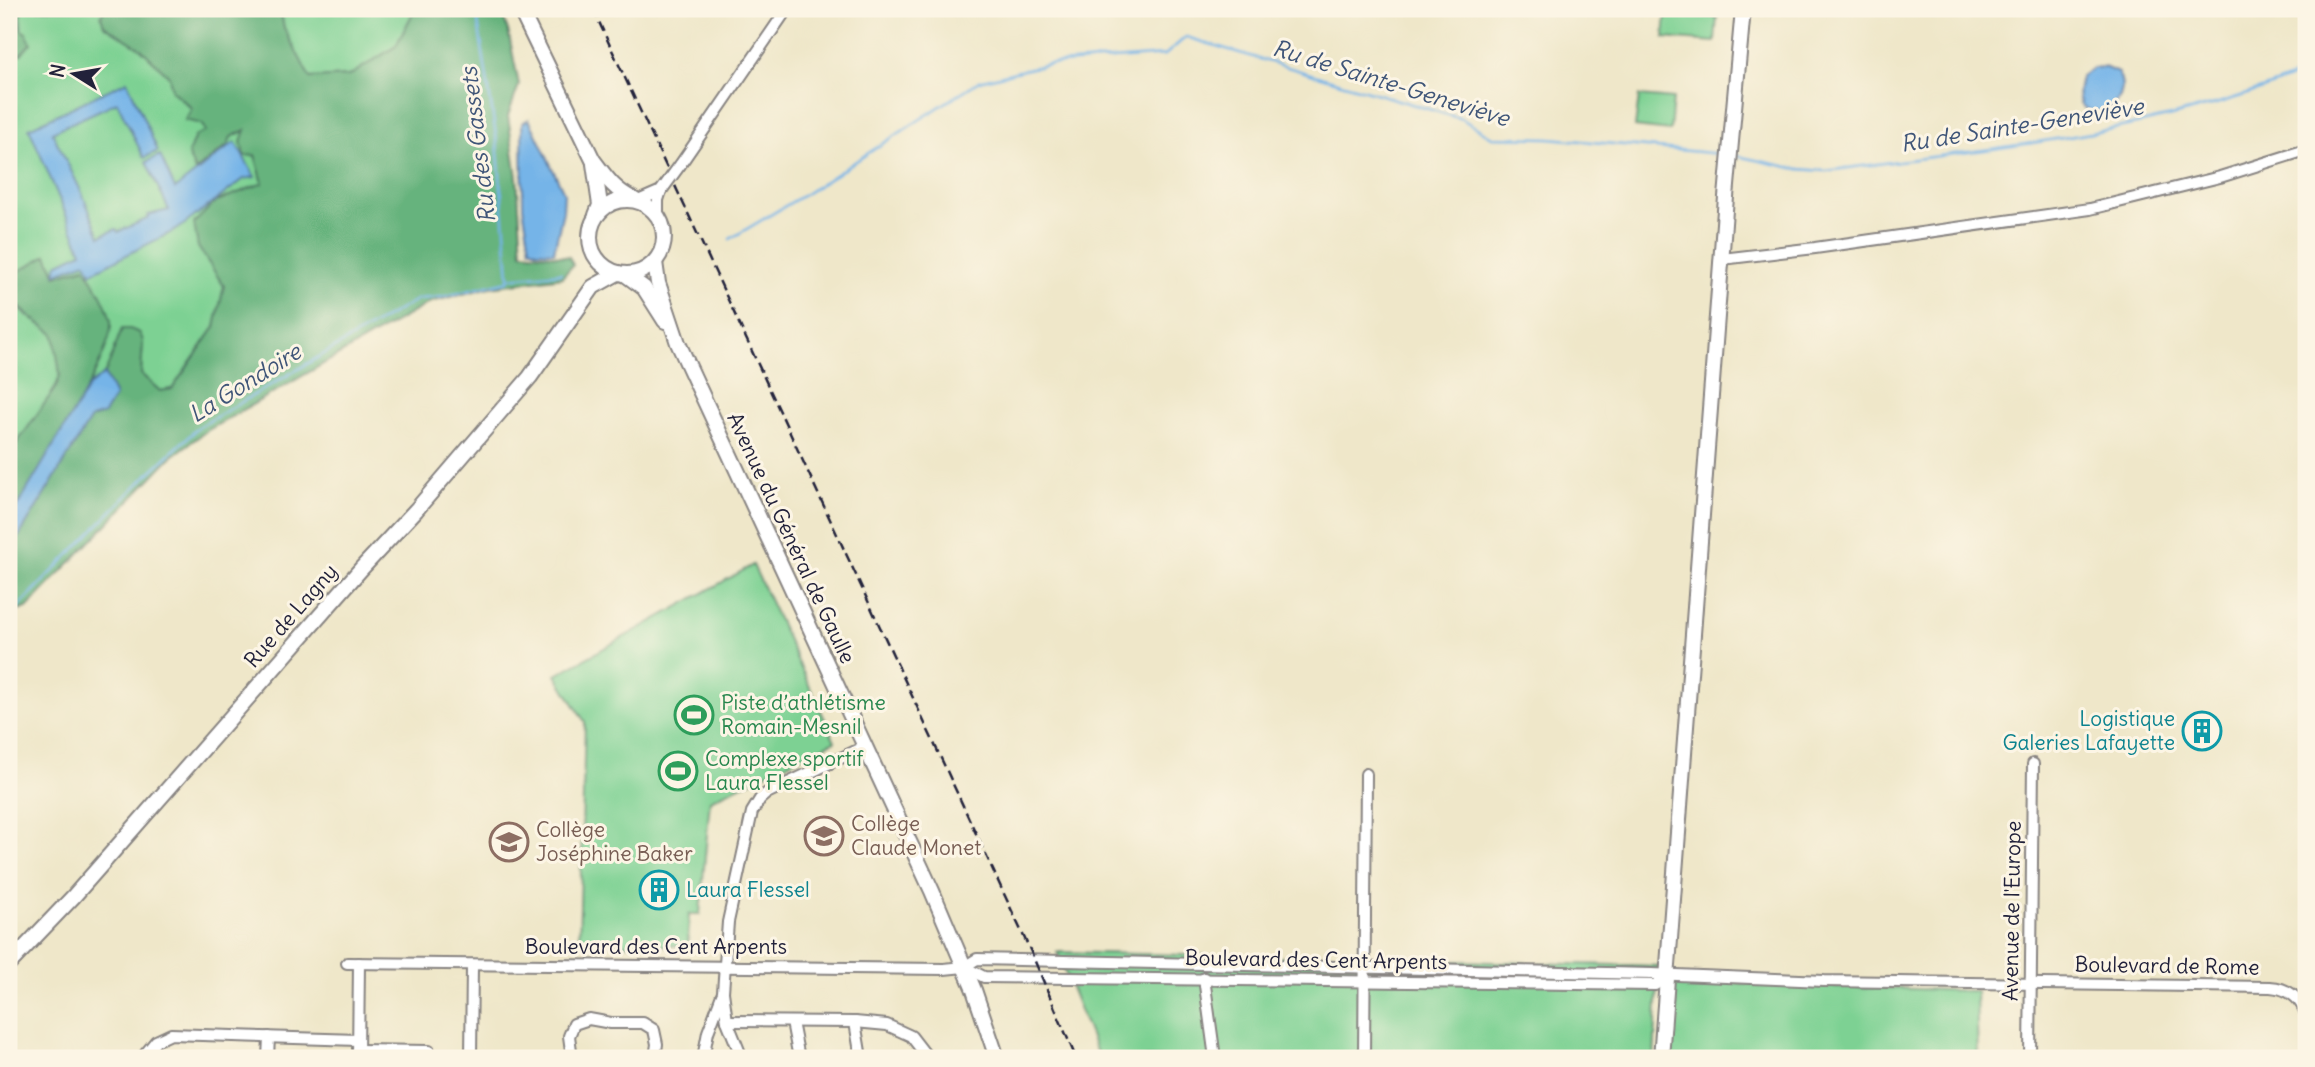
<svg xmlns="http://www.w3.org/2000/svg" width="2315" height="1067" viewBox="0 0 2315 1067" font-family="Delius,sans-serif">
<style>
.green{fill:#7dd193;stroke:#507a67;stroke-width:2}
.forest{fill:#66b37d;stroke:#446a5c;stroke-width:2}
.water{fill:#75b4e8;stroke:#4c6b92;stroke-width:2}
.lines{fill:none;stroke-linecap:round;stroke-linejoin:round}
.stream{stroke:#75b4e8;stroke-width:2.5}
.minor-casing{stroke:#888482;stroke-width:14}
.major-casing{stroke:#888482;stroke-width:18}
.minor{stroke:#fff;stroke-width:10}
.major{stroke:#fff;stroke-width:14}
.rail{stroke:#22223b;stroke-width:2.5;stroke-dasharray:10 5;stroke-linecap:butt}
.minor-bridge-casing{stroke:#888482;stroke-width:14;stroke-linecap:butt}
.minor-bridge{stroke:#fff;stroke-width:10}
.labels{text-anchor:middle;stroke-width:6;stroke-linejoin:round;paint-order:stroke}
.street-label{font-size:21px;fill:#22223b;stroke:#fcf5e5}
.leisure-label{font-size:21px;fill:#27864d;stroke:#fcf5e5;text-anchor:start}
.culture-label{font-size:21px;fill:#0d838f;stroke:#fcf5e5;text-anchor:end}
.education-label{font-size:21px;fill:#785e54;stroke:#fcf5e5;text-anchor:start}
.water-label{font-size:23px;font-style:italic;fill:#3f5578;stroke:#fcf5e5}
</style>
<rect width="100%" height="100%" fill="#fcf5e5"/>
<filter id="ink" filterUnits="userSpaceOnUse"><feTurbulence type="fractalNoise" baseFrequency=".0143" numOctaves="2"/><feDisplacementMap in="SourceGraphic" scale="14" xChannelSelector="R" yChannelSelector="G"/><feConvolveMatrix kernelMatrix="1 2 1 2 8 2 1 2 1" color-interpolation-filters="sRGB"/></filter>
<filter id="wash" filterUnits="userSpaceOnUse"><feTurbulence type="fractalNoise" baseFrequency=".00686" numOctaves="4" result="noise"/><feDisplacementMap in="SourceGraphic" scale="28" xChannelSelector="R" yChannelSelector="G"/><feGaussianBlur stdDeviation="1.57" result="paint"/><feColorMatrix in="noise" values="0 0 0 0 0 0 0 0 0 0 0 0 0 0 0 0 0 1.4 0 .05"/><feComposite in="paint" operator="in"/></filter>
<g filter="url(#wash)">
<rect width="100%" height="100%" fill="#efe7c9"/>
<!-- green -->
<g class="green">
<path d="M21,9H104L101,16L104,25L140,48L169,76L172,91L192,109L207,131L195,136L188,154L195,171L231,137L246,130L244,156L255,155L263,183L215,202L199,247L224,286L215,327L172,389L160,391L141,374L143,341L114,347V356L13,546L9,559V520L89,386L111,321L103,301L85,267L56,276L47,255L9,277V111L13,106L9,87V56L22,54Z"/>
<path d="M280,9H415L396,46L349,76L309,78L284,28Z"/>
<path d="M1666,13L1717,17L1715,42L1664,38Z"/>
<path d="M1639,96L1673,99L1670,131L1635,127Z"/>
<path d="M9,290L20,310L54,334C56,347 61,365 59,378C55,398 20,436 9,459Z"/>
<path d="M753,565L835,741L710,800L700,914H689L688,946L579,943L585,722L556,675Z"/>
<path d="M1057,952L1659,966L1654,1058H1099Z"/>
<path d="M1675,981L1976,991L1978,1058H1671Z"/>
</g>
<!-- forest -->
<g class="forest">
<path d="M9,9H21L20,29L26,33L31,43L21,54L9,56Z"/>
<path d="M104,9H280L284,28L310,78L349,76L396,46L415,9H500L508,30L519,85L508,116L517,177L522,252L569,257L573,265L562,277L490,287L431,302L205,432L170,458L27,608L9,614V559L13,546L91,418L104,414L115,396L104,374C113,359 115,344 122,329H130L140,333L143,341L141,374L160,391L172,389L215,327L224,286L198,247L194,223L215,202L263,183L255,155L244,156L241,141L245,130L231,137L228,145L195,171L188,154L195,136L206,131L201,124L185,120L192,108L172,91L169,76L140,48L104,25L101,16Z"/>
<path d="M47,255L56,276L85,267C94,283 107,302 111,321C116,355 30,484 9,520V459L15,446L56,387L60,375L54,334C32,318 9,307 9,277Z"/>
</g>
<!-- water -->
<g class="water">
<path d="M2104,67L2118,73C2136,108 2085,124 2079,99C2077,92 2080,83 2081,76L2094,68Z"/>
<path d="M127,81L158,151L144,158L117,102L52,132L82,193L100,236L116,229L118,232L149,218L148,215L169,210L146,162L160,155L175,189L235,142L255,177L244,179L178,229L91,273L86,262L55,274L57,264L82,252L29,128Z"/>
<path d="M529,119L564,193L563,211L554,252L537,251L530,248L523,207L522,123Z"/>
<path d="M104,374L115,396L104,414L91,418L13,546L9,559V520L89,386Z"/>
</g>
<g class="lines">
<!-- stream -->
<g class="stream">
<path d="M476,9L497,142L509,276"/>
<path d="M1737,156L1798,169L1826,171C1987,148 2155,136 2306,72"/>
<path d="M730,239L807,193L979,81L1048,64L1165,55L1186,37L1462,119L1492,137L1549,138L1721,154"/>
<path d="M9,608H17L145,477L199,427L418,299L442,297L508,281L509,278L561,273"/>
</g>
</g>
</g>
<g filter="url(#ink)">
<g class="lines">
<defs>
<g id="minor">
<path d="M680,165L787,9"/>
<path d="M638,201L661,191"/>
<path d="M658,215V200L661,191"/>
<path d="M1722,259L1815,248L2090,209L2220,177L2306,150"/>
<path d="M347,963L944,969L964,967L977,959L1652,974L1824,981L2270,987C2287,988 2300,997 2306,1014"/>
<path d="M964,967L984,977L1655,985L1667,976"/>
<path d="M1204,978L1215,1058"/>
<path d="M727,1021L855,1022L887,1025L911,1036L928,1058"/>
<path d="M792,1022L799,1058"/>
<path d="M855,1022L861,1058"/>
<path d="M358,1050L429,1051"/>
<path d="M142,1058L156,1041L171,1034L358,1040"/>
<path d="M268,1058L269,1037"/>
<path d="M358,1058L359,963"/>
<path d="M471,1058L472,966"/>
<path d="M572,1058L569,1036L574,1024L589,1019L611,1023H643L654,1030L657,1044L655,1058"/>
<path d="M703,1058L708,1032L722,995"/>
<path d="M742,1058L727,1021L723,992L728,922L752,812L760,799L767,793L864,747"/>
<path d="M1364,1058L1366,774"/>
<path d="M2030,1058L2033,764"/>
</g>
<g id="major">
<path d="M520,9L593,160C605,176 614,190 633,199"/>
<path d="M594,164L600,205L596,215"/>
<circle cx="627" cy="237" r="37"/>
<path d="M655,262L658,283L678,343L932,891L974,990L997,1058"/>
<path d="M625,274L644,288L665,321"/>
<path d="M9,964L73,897L361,569L416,510L530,377L593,287L618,273"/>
<path d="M1661,1058L1726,197L1743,9"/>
</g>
</defs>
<!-- minor casing -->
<use href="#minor" class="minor-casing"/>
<!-- major casing -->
<use href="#major" class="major-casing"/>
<!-- minor -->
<use href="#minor" class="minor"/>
<!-- major -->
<use href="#major" class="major"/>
<!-- rail -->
<path class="rail" d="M593,9L1031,952L1076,1058"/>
<defs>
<path id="minor-bridge" d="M661,191L680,165"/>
</defs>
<!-- minor-bridge casing -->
<use href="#minor-bridge" class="minor-bridge-casing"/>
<!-- minor-bridge -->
<use href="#minor-bridge" class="minor-bridge"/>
</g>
</g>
<!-- icons -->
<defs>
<symbol id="stadium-ring" viewBox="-11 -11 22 22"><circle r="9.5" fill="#fcf5e5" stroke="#2e9e5b" stroke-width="1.5"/><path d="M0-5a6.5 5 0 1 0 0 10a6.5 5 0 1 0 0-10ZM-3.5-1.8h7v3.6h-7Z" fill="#2e9e5b"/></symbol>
<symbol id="building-ring" viewBox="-11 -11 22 22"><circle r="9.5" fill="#fcf5e5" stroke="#0f9aa8" stroke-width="1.5"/><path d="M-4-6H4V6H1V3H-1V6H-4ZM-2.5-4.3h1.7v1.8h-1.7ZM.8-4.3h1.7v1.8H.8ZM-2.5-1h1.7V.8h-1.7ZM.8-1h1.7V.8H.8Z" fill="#0f9aa8"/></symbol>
<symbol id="school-ring" viewBox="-11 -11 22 22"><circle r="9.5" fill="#fcf5e5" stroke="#8d6e63" stroke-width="1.5"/><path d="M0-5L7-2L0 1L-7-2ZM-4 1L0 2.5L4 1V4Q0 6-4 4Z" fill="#8d6e63"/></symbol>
</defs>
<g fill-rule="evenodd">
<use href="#stadium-ring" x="672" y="693" width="44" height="44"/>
<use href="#building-ring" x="2180" y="709" width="44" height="44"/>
<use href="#stadium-ring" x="656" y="749" width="44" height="44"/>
<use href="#school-ring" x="802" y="814" width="44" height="44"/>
<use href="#school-ring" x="487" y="820" width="44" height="44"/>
<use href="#building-ring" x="637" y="868" width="44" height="44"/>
</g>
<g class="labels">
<!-- street labels -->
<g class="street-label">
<text transform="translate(791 538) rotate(65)" y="7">Avenue du Général de Gaulle</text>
<text transform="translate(291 616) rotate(-49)" y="7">Rue de Lagny</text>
<text transform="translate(2012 911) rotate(-89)" y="7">Avenue de l'Europe</text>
<text x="656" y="954">Boulevard des Cent Arpents</text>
<text transform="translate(1316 960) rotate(1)" y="7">Boulevard des Cent Arpents</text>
<text transform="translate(2167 966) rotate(1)" y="7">Boulevard de Rome</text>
</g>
<!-- leisure labels -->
<g class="leisure-label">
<text x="721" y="710">Piste d’athlétisme<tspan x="721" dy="24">Romain-Mesnil</tspan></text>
<text x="705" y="766">Complexe sportif<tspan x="705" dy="24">Laura Flessel</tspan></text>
</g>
<!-- culture labels -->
<g class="culture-label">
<text x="2175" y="726">Logistique<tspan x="2175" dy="24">Galeries Lafayette</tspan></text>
<text x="686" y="897" text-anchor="start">Laura Flessel</text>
</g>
<!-- education labels -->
<g class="education-label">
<text x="851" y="831">Collège<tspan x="851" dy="24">Claude Monet</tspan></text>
<text x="536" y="837">Collège<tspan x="536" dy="24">Joséphine Baker</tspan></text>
</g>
<!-- water labels -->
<g class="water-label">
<text transform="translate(1391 83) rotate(17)" y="8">Ru de Sainte-Geneviève</text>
<text transform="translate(2022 125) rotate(-9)" y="8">Ru de Sainte-Geneviève</text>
<text transform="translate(478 145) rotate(-97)" y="8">Ru des Gassets</text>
<text transform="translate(245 383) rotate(-32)" y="8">La Gondoire</text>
</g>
</g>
<!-- margin -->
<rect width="2315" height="1067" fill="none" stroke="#fcf5e5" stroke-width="35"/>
<!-- north arrow -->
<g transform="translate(74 74) rotate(281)" stroke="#fcf5e5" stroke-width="5" paint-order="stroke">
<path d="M0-5L12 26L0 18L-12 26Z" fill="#22223b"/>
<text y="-10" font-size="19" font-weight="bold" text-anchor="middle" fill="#22223b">N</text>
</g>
</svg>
